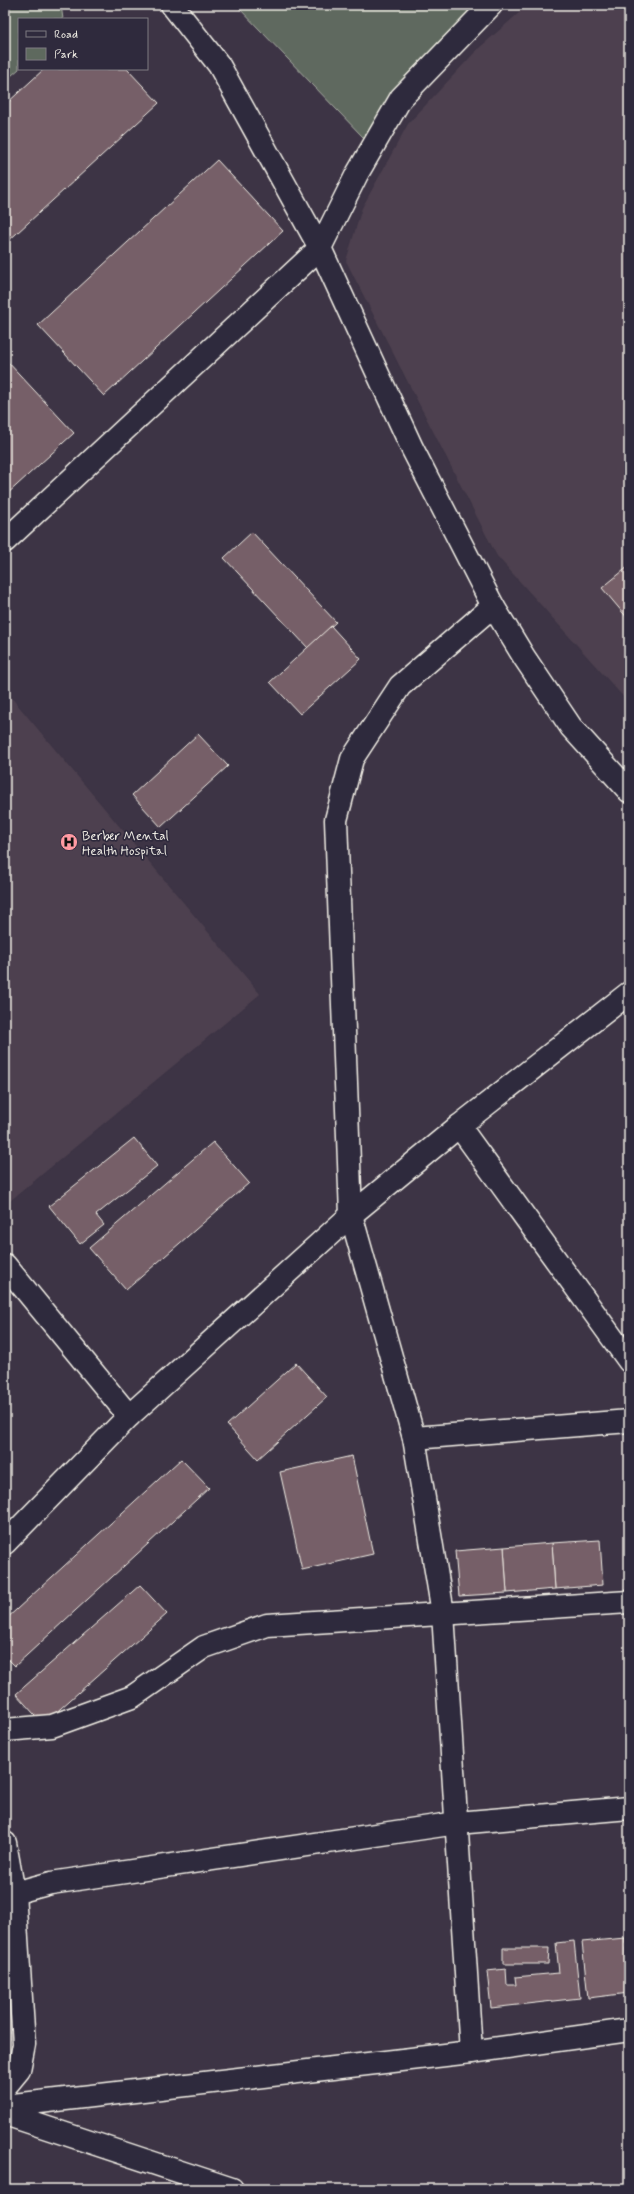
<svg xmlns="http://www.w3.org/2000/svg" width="634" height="2194" viewBox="0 0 634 2194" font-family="Mynerve,sans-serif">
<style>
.built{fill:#4e414f}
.green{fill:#5e695e;stroke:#a9ada3}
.building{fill:#765e67;stroke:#f4f1e8}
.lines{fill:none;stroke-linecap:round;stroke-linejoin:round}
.minor-casing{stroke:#f4f1e8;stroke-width:25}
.minor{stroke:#2f2a3d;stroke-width:22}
.labels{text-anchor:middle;stroke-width:3.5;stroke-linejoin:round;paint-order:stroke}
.poi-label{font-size:13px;fill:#f4f1e8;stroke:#2f2a3d;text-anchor:start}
</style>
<rect width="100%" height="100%" fill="#3d3445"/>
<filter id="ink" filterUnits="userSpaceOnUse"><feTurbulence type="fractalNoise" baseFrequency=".025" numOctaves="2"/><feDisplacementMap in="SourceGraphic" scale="8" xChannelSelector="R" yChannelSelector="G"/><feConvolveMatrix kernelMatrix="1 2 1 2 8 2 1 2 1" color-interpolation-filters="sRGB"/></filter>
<g filter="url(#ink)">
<!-- built -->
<g class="built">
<path d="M528,5H629V703L497,556L346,261L362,208L408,124L478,49Z"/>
<path d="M5,690L260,994L5,1205Z"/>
</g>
<!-- green -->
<g class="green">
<path d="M5,5H61L63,19H19V69L5,81Z"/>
<path d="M236,5H480L363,137Z"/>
</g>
<!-- building -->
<g class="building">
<path d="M44,69H127L159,103L5,244V105Z"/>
<path d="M217,160L283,231L104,396L38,325Z"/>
<path d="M6,360L74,433L5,496V361Z"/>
<path d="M252,532L336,622L308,648L224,558Z"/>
<path d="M629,566V620L602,588Z"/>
<path d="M331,626L361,659L300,714L270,682Z"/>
<path d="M198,734L228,766L161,827L132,795Z"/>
<path d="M134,1138L157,1166L96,1215L104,1225L80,1244L49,1206Z"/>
<path d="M213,1142L249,1183L126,1290L89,1248Z"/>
<path d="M296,1363L327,1397L258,1459L227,1425Z"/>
<path d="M352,1456L373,1554L302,1570L280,1472Z"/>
<path d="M181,1459L209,1488L15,1666L5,1656V1620Z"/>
<path d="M600,1540L603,1585L555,1589L552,1543Z"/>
<path d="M552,1543L555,1589L507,1593L504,1547Z"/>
<path d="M504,1547L507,1593L459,1596L455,1551Z"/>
<path d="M140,1585L167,1614L43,1724L16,1694Z"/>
<path d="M625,1938L629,1993L588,1998L582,1942Z"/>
<path d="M574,1941L580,1998L491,2008L487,1971L506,1969L507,1985H516L515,1977L559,1973L556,1943Z"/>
<path d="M503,1948H549L548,1964H503Z"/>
</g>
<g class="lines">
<defs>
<g id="minor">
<path d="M172,5L219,65L320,248L412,448L493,606L524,657L571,727L629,791"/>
<path d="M5,541L320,248L357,174L401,98L491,5"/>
<path d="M459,1126L629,1361"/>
<path d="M5,1265L129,1416"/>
<path d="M414,1438L629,1421"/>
<path d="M5,1543L129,1416L351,1215L459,1126L629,993"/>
<path d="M5,1730L52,1726L132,1697L204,1647L267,1625L629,1602"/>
<path d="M5,1843L14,1893L24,2044L19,2070L5,2087"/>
<path d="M14,1893L51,1883L457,1823L629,1808"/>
<path d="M471,2052L443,1613L414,1438L351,1215L336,820L352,759L400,686L493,606"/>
<path d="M5,2106L471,2052L629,2030"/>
<path d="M5,2114L232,2189"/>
</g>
</defs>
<!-- minor casing -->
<use href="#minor" class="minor-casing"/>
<!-- minor -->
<use href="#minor" class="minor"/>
</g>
</g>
<!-- icons -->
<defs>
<symbol id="hospital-disc" viewBox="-11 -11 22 22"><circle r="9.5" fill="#ff9aa2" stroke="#2f2a3d"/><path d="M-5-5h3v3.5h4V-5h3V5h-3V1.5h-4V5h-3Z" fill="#111"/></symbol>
</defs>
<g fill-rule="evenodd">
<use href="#hospital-disc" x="59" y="832" width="20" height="20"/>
</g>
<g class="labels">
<!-- poi labels -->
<g class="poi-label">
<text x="82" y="840">Berber Mental<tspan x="82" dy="15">Health Hospital</tspan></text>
</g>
</g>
<!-- margin -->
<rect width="634" height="2194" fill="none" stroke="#2f2a3d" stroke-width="20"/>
<rect x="10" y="10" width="614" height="2174" fill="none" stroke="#f4f1e8" stroke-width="1.5" filter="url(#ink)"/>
<!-- legend -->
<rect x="18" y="18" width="130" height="52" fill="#2f2a3d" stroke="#7e7a81"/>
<rect x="26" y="31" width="20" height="6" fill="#2f2a3d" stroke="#7e7a81"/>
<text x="54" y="38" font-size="12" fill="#f4f1e8">Road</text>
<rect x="26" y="48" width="20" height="12" fill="#5e695e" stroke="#7e7a81"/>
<text x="54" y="58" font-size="12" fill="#f4f1e8">Park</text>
</svg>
